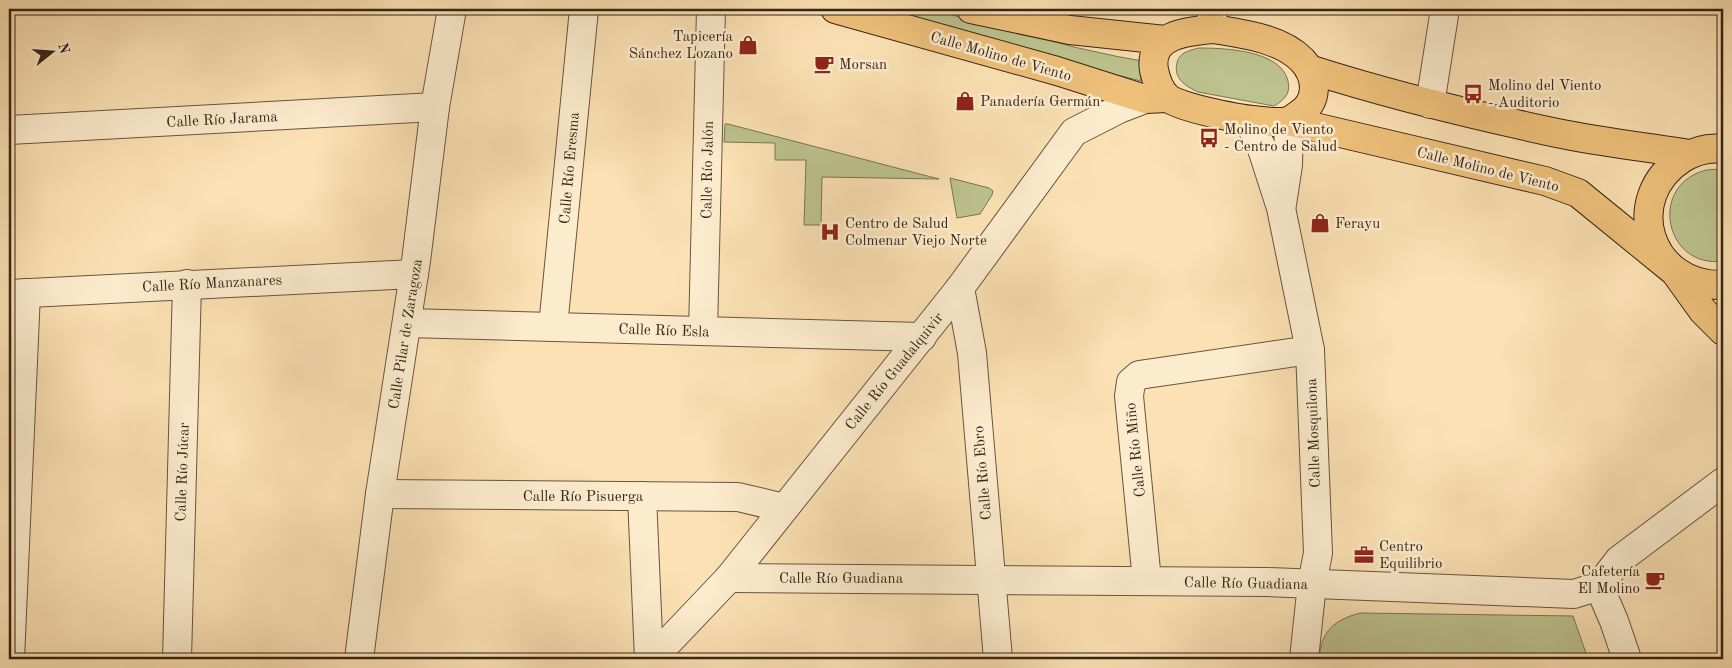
<svg xmlns="http://www.w3.org/2000/svg" width="1732" height="668" viewBox="0 0 1732 668" font-family="'Old Standard TT',serif">
<style>
.green{fill:#bdc38e;stroke:#7a7453}
.lines{fill:none;stroke-linecap:round;stroke-linejoin:round}
.minor-casing{stroke:#68543f;stroke-width:30}
.major-casing{stroke:#372518;stroke-width:30}
.minor{stroke:#fcecce;stroke-width:28}
.major{stroke:#eec07a;stroke-width:28}
.labels{text-anchor:middle;stroke-width:5;stroke-linejoin:round;paint-order:stroke}
.poi-label{font-size:15px;fill:#372518;stroke:#fcecce;text-anchor:start}
.street-label{font-size:15px;fill:#372518;stroke:#fcecce}
</style>
<rect width="100%" height="100%" fill="#fbe1b3"/>
<filter id="stains"><feTurbulence type="fractalNoise" baseFrequency=".004" numOctaves="4"/><feColorMatrix values="0 0 0 0 .2 0 0 0 0 .09 0 0 0 0 .02 0 0 0 .5 -.17"/></filter>
<radialGradient id="worn" r=".72"><stop offset=".6" stop-color="#630" stop-opacity="0"/><stop offset="1" stop-color="#630" stop-opacity=".3"/></radialGradient>
<!-- green -->
<g class="green">
<path d="M873,9H929L1074,47L1115,56L1142,61L1140,69L1141,81L1050,58Z"/>
<path d="M1199,48C1224,48 1281,50 1288,81C1291,94 1284,100 1274,106L1198,92C1186,86 1173,79 1177,63C1178,58 1180,56 1184,53C1188,51 1194,49 1199,48Z"/>
<path d="M725,124H728L939,179L822,177L821,225H804L806,160H775V143L724,142Z"/>
<path d="M1718,169L1723,170V261C1666,269 1648,188 1703,171C1708,169 1713,170 1718,169Z"/>
<path d="M950,178L989,188L993,191L992,195L980,214L957,218Z"/>
<path d="M1360,613L1573,616L1588,659H1319C1321,631 1334,620 1360,613Z"/>
</g>
<g class="lines">
<defs>
<g id="minor">
<path d="M1211,9L1214,29"/>
<path d="M1430,104L1445,9"/>
<path d="M1248,120L1261,146L1281,208L1310,350L1318,553L1312,584L1304,659"/>
<path d="M9,130L435,107"/>
<path d="M1282,204L1288,165L1289,121"/>
<path d="M960,288L972,353L998,659"/>
<path d="M9,294L414,274"/>
<path d="M407,323L922,337"/>
<path d="M553,327L584,9"/>
<path d="M703,331L711,9"/>
<path d="M380,494L738,497L784,508"/>
<path d="M642,496L649,659"/>
<path d="M729,578L1267,582L1574,594L1599,586L1619,560L1723,482"/>
<path d="M1147,581L1129,396L1131,382L1139,375L1310,350"/>
<path d="M1599,586L1614,621L1627,659"/>
<path d="M10,659L26,293"/>
<path d="M177,659L187,284"/>
<path d="M359,659L380,494L416,261L435,107L452,9"/>
<path d="M652,659L729,578L960,288L1074,132L1119,109L1145,99"/>
</g>
<g id="major">
<path d="M835,9L1057,71L1145,99L1167,98"/>
<path d="M971,9L1070,30L1165,40"/>
<path d="M1214,29C1243,34 1280,38 1302,60C1318,77 1319,102 1298,115C1295,117 1292,120 1288,121C1280,123 1270,122 1262,121C1244,120 1178,108 1167,97C1159,90 1156,79 1154,70C1148,34 1189,31 1214,29Z"/>
<path d="M1309,69C1390,95 1473,115 1557,133C1600,142 1645,147 1689,154"/>
<path d="M1289,121L1545,181L1578,193L1675,272L1703,311L1723,331"/>
<path d="M1723,149C1709,147 1695,151 1683,158C1620,198 1649,287 1723,285"/>
</g>
</defs>
<!-- minor casing -->
<use href="#minor" class="minor-casing"/>
<!-- major casing -->
<use href="#major" class="major-casing"/>
<!-- minor -->
<use href="#minor" class="minor"/>
<!-- major -->
<use href="#major" class="major"/>
</g>
<!-- icons -->
<defs>
<symbol id="shop-bare" viewBox="-9 -9 18 18"><path d="M-5-2.5h2.3a2.7 3.5 0 0 1 5.4 0H5L5.5 6h-11ZM-1.5-2.5h3a1.5 2.3 0 0 0-3 0Z" fill="#8f2418" stroke="#fcecce" stroke-width="2.5" paint-order="stroke"/></symbol>
<symbol id="cafe-bare" viewBox="-9 -9 18 18"><path d="M-5.5-4.5H6V0H3Q3 3.5 0 3.5H-2.5Q-5.5 3.5-5.5 0ZM3-3.2v2h1.7v-2ZM-6 4.5H4V6H-6Z" fill="#8f2418" stroke="#fcecce" stroke-width="2.5" paint-order="stroke"/></symbol>
<symbol id="bus-bare" viewBox="-9 -9 18 18"><path d="M-5-6H5V4H4V6H2V4H-2V6H-4V4H-5ZM-3.5-4V0h7V-4ZM-3.5 1.2v1.5H-2V1.2ZM2 1.2v1.5H3.5V1.2Z" fill="#8f2418" stroke="#fcecce" stroke-width="2.5" paint-order="stroke"/></symbol>
<symbol id="hospital-bare" viewBox="-9 -9 18 18"><path d="M-5-5h3v3.5h4V-5h3V5h-3V1.5h-4V5h-3Z" fill="#8f2418" stroke="#fcecce" stroke-width="2.5" paint-order="stroke"/></symbol>
<symbol id="office-bare" viewBox="-9 -9 18 18"><path d="M-6-3h4V-5.5h4V-3h4V5H-6ZM-1-4.5V-3h2v-1.5ZM-6 0V1H6V0Z" fill="#8f2418" stroke="#fcecce" stroke-width="2.5" paint-order="stroke"/></symbol>
</defs>
<g fill-rule="evenodd">
<use href="#shop-bare" x="734" y="31" width="28" height="28"/>
<use href="#cafe-bare" x="810" y="50" width="28" height="28"/>
<use href="#bus-bare" x="1459" y="80" width="28" height="28"/>
<use href="#shop-bare" x="951" y="87" width="28" height="28"/>
<use href="#bus-bare" x="1195" y="124" width="28" height="28"/>
<use href="#shop-bare" x="1306" y="209" width="28" height="28"/>
<use href="#hospital-bare" x="816" y="218" width="28" height="28"/>
<use href="#office-bare" x="1350" y="541" width="28" height="28"/>
<use href="#cafe-bare" x="1641" y="566" width="28" height="28"/>
</g>
<g class="labels">
<!-- poi labels -->
<g class="poi-label">
<text x="733" y="41" text-anchor="end">Tapicería<tspan x="733" dy="17">Sánchez Lozano</tspan></text>
<text x="839" y="69">Morsan</text>
<text x="1488" y="90">Molino del Viento<tspan x="1488" dy="17">- Auditorio</tspan></text>
<text x="980" y="106">Panadería Germán</text>
<text x="1224" y="134">Molino de Viento<tspan x="1224" dy="17">- Centro de Salud</tspan></text>
<text x="845" y="228">Centro de Salud<tspan x="845" dy="17">Colmenar Viejo Norte</tspan></text>
<text x="1335" y="228">Ferayu</text>
<text x="1379" y="551">Centro<tspan x="1379" dy="17">Equilibrio</tspan></text>
<text x="1640" y="576" text-anchor="end">Cafetería<tspan x="1640" dy="17">El Molino</tspan></text>
</g>
<!-- street labels -->
<g class="street-label">
<text transform="translate(1001 56) rotate(16)" y="5">Calle Molino de Viento</text>
<text transform="translate(222 119) rotate(-3)" y="5">Calle Río Jarama</text>
<text transform="translate(569 168) rotate(-85)" y="5">Calle Río Eresma</text>
<text transform="translate(1488 169) rotate(14)" y="5">Calle Molino de Viento</text>
<text transform="translate(707 170) rotate(-89)" y="5">Calle Río Jalón</text>
<text transform="translate(212 283) rotate(-3)" y="5">Calle Río Manzanares</text>
<text transform="translate(664 330) rotate(2)" y="5">Calle Río Esla</text>
<text transform="translate(405 334) rotate(-81)" y="5">Calle Pilar de Zaragoza</text>
<text transform="translate(894 371) rotate(-51)" y="5">Calle Río Guadalquivir</text>
<text transform="translate(1313 433) rotate(-92)" y="5">Calle Mosquilona</text>
<text transform="translate(1135 450) rotate(-96)" y="5">Calle Río Miño</text>
<text transform="translate(182 472) rotate(-88)" y="5">Calle Río Júcar</text>
<text transform="translate(982 473) rotate(-95)" y="5">Calle Río Ebro</text>
<text x="583" y="501">Calle Río Pisuerga</text>
<text x="841" y="583">Calle Río Guadiana</text>
<text transform="translate(1246 583) rotate(1)" y="5">Calle Río Guadiana</text>
</g>
</g>
<!-- margin -->
<rect width="1732" height="668" fill="none" stroke="#fbe1b3" stroke-width="30"/>
<rect x="10" y="10" width="1712" height="648" fill="none" stroke="#372518" stroke-width="2.5"/>
<rect x="15" y="15" width="1702" height="638" fill="none" stroke="#372518"/>
<!-- north arrow -->
<g transform="translate(52 52) rotate(73)" stroke="#fcecce" stroke-width="4" paint-order="stroke">
<path d="M0-4L9 19L0 12L-9 19Z" fill="#372518"/>
<text y="-8" font-size="14" font-weight="bold" text-anchor="middle" fill="#372518">N</text>
</g>
<rect width="100%" height="100%" filter="url(#stains)"/>
<rect width="100%" height="100%" fill="url(#worn)"/>
</svg>
